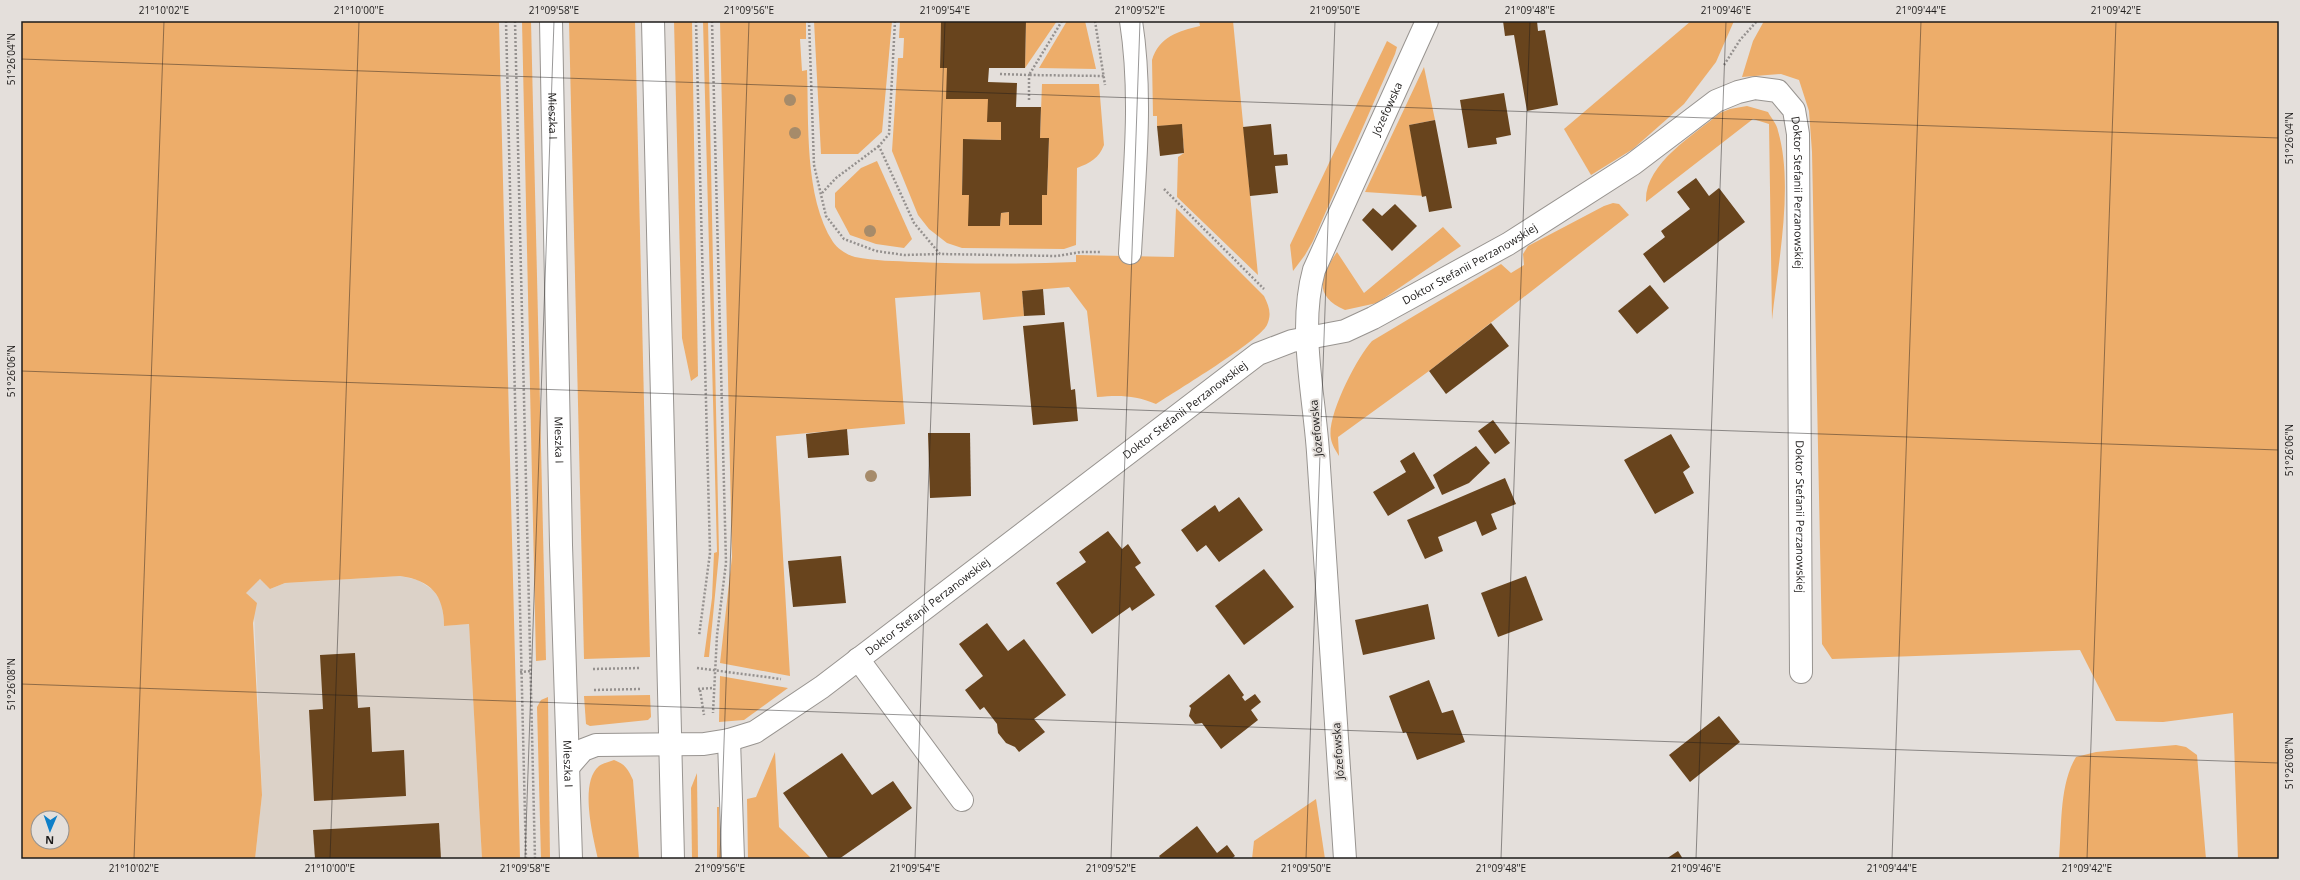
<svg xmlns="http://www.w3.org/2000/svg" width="2300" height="880" viewBox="0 0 2300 880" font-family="'Open Sans',sans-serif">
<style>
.built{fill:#dcd2c8}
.green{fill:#edad6a;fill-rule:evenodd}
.building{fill:#68441d}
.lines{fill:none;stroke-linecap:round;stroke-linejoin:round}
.minor-casing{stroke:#989490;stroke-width:24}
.path{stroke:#95918f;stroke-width:2.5;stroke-dasharray:2 2;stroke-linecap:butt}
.minor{stroke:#fff;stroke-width:22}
.tree{fill:#a68b6a}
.ticks{fill:none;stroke:#1d1b1a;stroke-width:1;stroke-opacity:0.45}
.labels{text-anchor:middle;stroke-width:4;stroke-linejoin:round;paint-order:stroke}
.street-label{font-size:11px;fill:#1d1b1a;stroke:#e4dfdb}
.neatline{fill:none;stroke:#1d1b1a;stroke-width:1.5}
.ticks-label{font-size:10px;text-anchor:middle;fill:#1d1b1a}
</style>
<rect width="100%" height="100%" fill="#e4dfdb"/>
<!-- built -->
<path class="built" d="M400,576L418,580L433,590L442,603L444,626L469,624L482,859H255L262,795L254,613L246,593L260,579L270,589L285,583Z"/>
<!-- green -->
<g class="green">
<path d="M21,21H499L520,859H482L469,624L444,626C444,595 431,580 400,576L285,583L270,589L260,579L246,593L257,603L253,623L262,795L255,859H21ZM38,818H62V842H38Z"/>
<path d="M522,21H531L546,660L536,661Z"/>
<path d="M569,21H635L650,657L584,659Z"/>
<path d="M674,21H692L698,376L691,381L682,338Z"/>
<path d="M703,21H708L719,554L709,657H704L712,598L714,553L717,552Z"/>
<path d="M720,21H806V39H800L802,71L807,70C809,122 804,197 833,242C838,249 847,255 855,257C874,261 896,261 915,262C969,264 1022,264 1076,262V255L1174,257L1176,208L1264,296C1269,306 1272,314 1267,325C1259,341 1176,391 1156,404C1135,395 1119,395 1097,397L1087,311L1069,287L1022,291L1024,316L983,320L980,292L895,298L905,424L776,436L790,676L720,663L732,557Z"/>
<path d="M814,21H892L882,132L858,154H821Z"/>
<path d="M900,21H941L940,67L947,68V99H988V121L1001,122V140L963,139L962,195H969V226H1000L1001,213L1009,212V225H1041L1042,195H1047L1049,138H1040L1042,84H1099L1104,145C1099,158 1090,163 1077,168L1076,245L1064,249L962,248L947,243L929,229L918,215L892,151L898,58H903L904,38H899Z"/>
<path d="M1026,21H1057L1025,68Z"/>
<path d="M1067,21H1085L1096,69L1039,68Z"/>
<path d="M1199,21H1233L1258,275L1177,197L1178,157L1184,153L1182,125L1157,126V116H1153L1152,60C1159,37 1178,31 1200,26Z"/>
<path d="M1691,21H1734L1716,62L1684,104L1633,149L1591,175L1564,129Z"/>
<path d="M1764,21H2279V859H2238L2233,713L2163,722L2116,721L2080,650L1832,659L1822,644L1812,152L1809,111L1799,80L1781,74L1742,77L1753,41Z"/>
<path d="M1387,41L1397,47L1395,54L1313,241L1305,255L1293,271L1290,245Z"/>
<path d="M1424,67L1435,120L1409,125L1426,196L1365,192Z"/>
<path d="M1747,106L1768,112C1771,118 1777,124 1778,131C1794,185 1778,263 1772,320L1769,124L1753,119L1646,202C1644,164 1694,135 1720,113L1730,109Z"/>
<path d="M877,161L912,239L904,248L876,244L850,235L835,207V193L861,168Z"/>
<path d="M1613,203L1619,204L1629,215L1429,371L1338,437L1339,456C1336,451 1332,445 1331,439C1326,417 1357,357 1372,341L1501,264L1511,273L1524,265L1523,254L1528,246L1604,206Z"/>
<path d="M1443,227L1461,246L1377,303L1345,310C1313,296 1320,276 1337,252L1364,293Z"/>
<path d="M720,676L788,688L744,720L719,722Z"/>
<path d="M650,695L651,717L648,720L590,726L586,724L584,696Z"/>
<path d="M548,697L550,859H541L537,707L541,700Z"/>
<path d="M2176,745L2186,747L2197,755L2206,859H2059C2062,827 2059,785 2076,757L2096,752Z"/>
<path d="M775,752L779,827L812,859H748L747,799L756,797Z"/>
<path d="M614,760C625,764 628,769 633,780L639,859H598C593,836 579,783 599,766C603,763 609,762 614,760Z"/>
<path d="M697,773L698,859H692L691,788Z"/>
<path d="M1316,799L1325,859H1252L1254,841Z"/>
<path d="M717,807H719L721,859H717Z"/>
</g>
<!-- building -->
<g class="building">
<path d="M941,21H1026L1025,68H989L988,82L1017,83L1016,107H1041L1040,138H1049L1047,195H1042V225H1009V212L1001,213L1000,226H968L969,195H962L963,139L1001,140V122H987L988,99H946L947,68H940Z"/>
<path d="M1503,21H1537L1538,31L1545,30L1558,105L1527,111L1514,35L1505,36Z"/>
<path d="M1504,93L1511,135L1496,138L1497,144L1468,148L1460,100Z"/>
<path d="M1435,120L1452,208L1429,212L1426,196L1422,197L1409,125Z"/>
<path d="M1182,124L1184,153L1160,156L1157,126Z"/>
<path d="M1271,124L1274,155L1287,154L1288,165L1275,166L1278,193L1250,196L1243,127Z"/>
<path d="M1696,178L1709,196L1719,188L1745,222L1664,283L1643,254L1665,237L1661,231L1690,209L1677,192Z"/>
<path d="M1395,204L1417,226L1392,251L1362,220L1373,208L1382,216Z"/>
<path d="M1650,285L1669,308L1637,334L1618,311Z"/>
<path d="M1043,289L1045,315L1024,316L1022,291Z"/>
<path d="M1064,322L1071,390L1075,389L1078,421L1033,425L1023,326Z"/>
<path d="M1491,323L1509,346L1446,394L1429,371Z"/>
<path d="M1493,420L1510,443L1495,454L1478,431Z"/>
<path d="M847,429L849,455L808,458L806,434Z"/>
<path d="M928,433H970L971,496L930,498Z"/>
<path d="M1671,434L1690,467L1683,472L1694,493L1655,514L1624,460Z"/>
<path d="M1476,446L1490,463L1469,483L1442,495L1433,475Z"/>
<path d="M1414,452L1435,488L1388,516L1373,492L1406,472L1400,461Z"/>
<path d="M1505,478L1516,504L1491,514L1497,529L1482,536L1476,521L1438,537L1443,551L1425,559L1407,520Z"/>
<path d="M1239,497L1263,530L1219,562L1206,545L1197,552L1181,530L1215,505L1219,512Z"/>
<path d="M1108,531L1122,549L1128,544L1141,563L1135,567L1155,595L1132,611L1130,607L1092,634L1056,583L1086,562L1079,552Z"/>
<path d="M841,556L846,603L793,607L788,561Z"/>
<path d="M1264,569L1294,607L1244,645L1215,606Z"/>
<path d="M1526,576L1543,620L1498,637L1481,593Z"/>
<path d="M1428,604L1435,639L1363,655L1355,620Z"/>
<path d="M987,623L1008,651L1024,639L1066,695L1034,719L1045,732L1019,752L1015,747L1006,743L998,733L997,724L984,707L980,710L965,690L983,676L959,644Z"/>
<path d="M355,653L358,708L370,707L372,752L404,750L406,796L314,801L309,710L323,709L320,655Z"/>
<path d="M1229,674L1244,695L1242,697L1245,701L1255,694L1261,702L1251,710L1258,720L1221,749L1202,723L1195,724L1189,716L1191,708L1189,706Z"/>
<path d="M1429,680L1442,713L1453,710L1465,742L1417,760L1406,732L1403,733L1389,696Z"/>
<path d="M1719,716L1740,742L1690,782L1669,755Z"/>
<path d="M842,753L872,795L893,781L912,808L839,859H829L783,793Z"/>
<path d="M439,823L441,859H315L313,830Z"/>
<path d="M1197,826L1217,853L1227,845L1235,856L1231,859H1161L1159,856Z"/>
<path d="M1678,851L1683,859H1666Z"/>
</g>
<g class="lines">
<defs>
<g id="minor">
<path id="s1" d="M551,21L561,545L571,859"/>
<path d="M653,21L673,859"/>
<path d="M1130,253C1134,176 1143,98 1131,21"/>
<path d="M858,659L962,800"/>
<path d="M729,740L733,859"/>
<path id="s2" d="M569,766L583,750L596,745L704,744L729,740L755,732L822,687L1258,354L1292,341L1345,331L1373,318L1508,244L1633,164L1716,101L1738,92L1755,88L1778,91L1794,110L1798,134L1801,672"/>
<path id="s3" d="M1345,859C1336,723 1327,588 1318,452C1314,393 1298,328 1314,270L1427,21"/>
</g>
</defs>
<!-- minor casing -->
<use href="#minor" class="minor-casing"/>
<!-- path -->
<g class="path">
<path d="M506,21L526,859"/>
<path d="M515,21L535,859"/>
<path d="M696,21L710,553L699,636"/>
<path d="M712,21L726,563L717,635L713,713"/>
<path d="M809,21L814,165L826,216L844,239L876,251L904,255L940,254"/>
<path d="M895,21L889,134L879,146L914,223L940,254L1057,256L1081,252H1101"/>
<path d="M1062,21L1029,75L1105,76"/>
<path d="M1095,21L1105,85"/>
<path d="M1724,65L1740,40L1757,21"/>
<path d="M1000,74L1029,75V101"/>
<path d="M1164,189L1264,289"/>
<path d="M822,193L836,178L879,146"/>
<path d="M697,668L781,679"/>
<path d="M593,669L640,668"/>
<path d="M520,672L532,671"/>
<path d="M698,689L713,688"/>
<path d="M594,690L641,689"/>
<path d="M700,690L704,715"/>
</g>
<!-- minor -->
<use href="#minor" class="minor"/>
</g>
<!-- trees -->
<g class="tree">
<circle cx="790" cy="100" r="6"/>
<circle cx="795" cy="133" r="6"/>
<circle cx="870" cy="231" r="6"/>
<circle cx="871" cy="476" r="6"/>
</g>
<!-- ticks -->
<path class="ticks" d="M21,59L2279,138M21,371L2279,450M21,684L2279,763M134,859L164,21M330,859L359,21M525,859L554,21M720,859L749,21M915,859L945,21M1111,859L1140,21M1306,859L1335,21M1501,859L1530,21M1696,859L1726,21M1892,859L1921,21M2087,859L2116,21"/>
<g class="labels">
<!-- street labels -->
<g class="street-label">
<text dy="4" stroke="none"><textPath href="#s3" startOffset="768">Józefowska</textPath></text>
<text dy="4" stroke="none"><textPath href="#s1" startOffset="95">Mieszka I</textPath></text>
<text dy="4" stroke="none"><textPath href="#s2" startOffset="1525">Doktor Stefanii Perzanowskiej</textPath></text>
<text dy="4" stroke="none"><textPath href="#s2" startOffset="1057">Doktor Stefanii Perzanowskiej</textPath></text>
<text dy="4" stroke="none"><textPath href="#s2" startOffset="733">Doktor Stefanii Perzanowskiej</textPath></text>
<text transform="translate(1316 428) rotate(-95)" y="4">Józefowska</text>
<text dy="4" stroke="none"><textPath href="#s1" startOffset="419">Mieszka I</textPath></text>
<text dy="4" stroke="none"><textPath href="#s2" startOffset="1849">Doktor Stefanii Perzanowskiej</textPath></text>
<text dy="4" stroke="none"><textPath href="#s2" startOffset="409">Doktor Stefanii Perzanowskiej</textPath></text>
<text transform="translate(1338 751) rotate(-94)" y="4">Józefowska</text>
<text dy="4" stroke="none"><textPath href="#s1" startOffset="743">Mieszka I</textPath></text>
</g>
</g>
<!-- border -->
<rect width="2300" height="880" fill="none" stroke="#e4dfdb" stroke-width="44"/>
<!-- north arrow -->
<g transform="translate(50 830) rotate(182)"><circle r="19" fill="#e4dfdb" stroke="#94918e"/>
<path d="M0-3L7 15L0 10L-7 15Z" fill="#0e7fc8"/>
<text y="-6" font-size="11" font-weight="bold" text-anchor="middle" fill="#1d1b1a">N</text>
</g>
<rect x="22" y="22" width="2256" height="836" class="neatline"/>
<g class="ticks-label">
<text x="164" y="14">21°10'02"E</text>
<text x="359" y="14">21°10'00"E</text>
<text x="554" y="14">21°09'58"E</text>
<text x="749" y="14">21°09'56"E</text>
<text x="945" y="14">21°09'54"E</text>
<text x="1140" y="14">21°09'52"E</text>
<text x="1335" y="14">21°09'50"E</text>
<text x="1530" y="14">21°09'48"E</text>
<text x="1726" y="14">21°09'46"E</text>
<text x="1921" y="14">21°09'44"E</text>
<text x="2116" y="14">21°09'42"E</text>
<text transform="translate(11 59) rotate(-90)" y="4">51°26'04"N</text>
<text transform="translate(2289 138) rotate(-90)" y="4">51°26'04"N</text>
<text transform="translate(11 371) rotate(-90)" y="4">51°26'06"N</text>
<text transform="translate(2289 450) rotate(-90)" y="4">51°26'06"N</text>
<text transform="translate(11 684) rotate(-90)" y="4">51°26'08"N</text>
<text transform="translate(2289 763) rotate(-90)" y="4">51°26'08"N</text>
<text x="134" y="872">21°10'02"E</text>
<text x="330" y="872">21°10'00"E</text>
<text x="525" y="872">21°09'58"E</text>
<text x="720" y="872">21°09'56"E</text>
<text x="915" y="872">21°09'54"E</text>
<text x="1111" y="872">21°09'52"E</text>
<text x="1306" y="872">21°09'50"E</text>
<text x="1501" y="872">21°09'48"E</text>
<text x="1696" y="872">21°09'46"E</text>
<text x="1892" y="872">21°09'44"E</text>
<text x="2087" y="872">21°09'42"E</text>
</g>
</svg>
